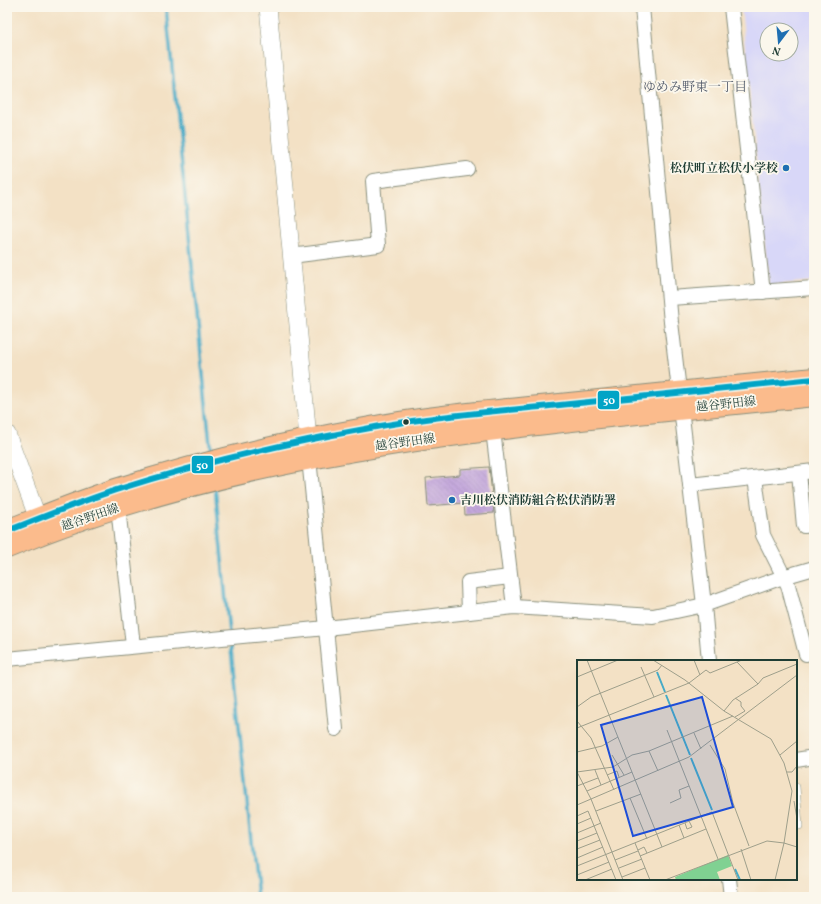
<svg xmlns="http://www.w3.org/2000/svg" width="821" height="904" viewBox="0 0 821 904" font-family="Vollkorn,'Noto Serif JP',serif">
<style>
.built{fill:#d8d7f8;fill-rule:evenodd}
.lines{fill:none;stroke-linecap:round;stroke-linejoin:round}
.stream{stroke:#47abc7;stroke-width:3.5}
.building{fill:url(#building-back-hatch)}
.service-casing{stroke:#898f7c;stroke-width:8}
.minor-casing{stroke:#898f7c;stroke-width:16}
.tertiary-casing{stroke:#898f7c;stroke-width:18}
.primary-casing{stroke:#898f7c;stroke-width:24}
.service{stroke:#fff;stroke-width:7}
.minor{stroke:#fff;stroke-width:14}
.tertiary{stroke:#fff;stroke-width:17}
.primary{stroke:#fbbb8c;stroke-width:22}
.bus-1-casing{stroke:#fbf7ec;stroke-width:9}
.bus-1{stroke:#02a4c6;stroke-width:6}
.poi-dot{fill:#1f6fb2;stroke:#fbf7ec;stroke-width:1.5}
.bus-dot{fill:#1f3d34;stroke:#fbf7ec;stroke-width:1.5}
.labels{text-anchor:middle;stroke-width:3.5;stroke-linejoin:round;paint-order:stroke}
.poi-label{font-size:12px;font-weight:bold;fill:#1f3d34;stroke:#fbf7ec;text-anchor:end}
.street-label{font-size:12px;fill:#1f3d34;stroke:#fbf7ec}
.neighbourhood-label{font-size:13px;fill:#575f6e;stroke:#fbf7ec}
.inset-river{fill:none;stroke:#47abc7;stroke-width:2}
.inset-road{fill:none;stroke:#9e9f8b;stroke-width:1}
.view{fill:#1d4ed8;fill-opacity:0.15;stroke:#1d4ed8;stroke-width:2}
.inset-edge{fill:none;stroke:#1f3d34;stroke-width:2}
.line-badge{stroke:#fbf7ec;stroke-width:1.5}
.badge-label{font-size:11px;text-anchor:middle;font-weight:bold;fill:#fff}
</style>
<defs>
<pattern id="building-back-hatch" width="6" height="6" patternUnits="userSpaceOnUse"><rect width="6" height="6" fill="#be9fda"/><path d="M-1 5l2 2M0 0l6 6M5-1l2 2" fill="none" stroke="#9a83b2"/></pattern>
</defs>
<rect width="100%" height="100%" fill="#fbf7ec"/>
<filter id="ink" filterUnits="userSpaceOnUse"><feTurbulence type="fractalNoise" baseFrequency=".025" numOctaves="2"/><feDisplacementMap in="SourceGraphic" scale="8" xChannelSelector="R" yChannelSelector="G"/><feConvolveMatrix kernelMatrix="1 2 1 2 8 2 1 2 1" color-interpolation-filters="sRGB"/></filter>
<filter id="wash" filterUnits="userSpaceOnUse"><feTurbulence type="fractalNoise" baseFrequency=".012" numOctaves="4" result="noise"/><feDisplacementMap in="SourceGraphic" scale="16" xChannelSelector="R" yChannelSelector="G"/><feGaussianBlur stdDeviation="0.9" result="paint"/><feColorMatrix in="noise" values="0 0 0 0 0 0 0 0 0 0 0 0 0 0 0 0 0 1.4 0 .05"/><feComposite in="paint" operator="in"/></filter>
<g filter="url(#wash)">
<rect width="100%" height="100%" fill="#f3e1c5"/>
<!-- built -->
<path class="built" d="M741,7H814V281L769,285ZM767,30H791V54H767Z"/>
<g class="lines">
<!-- stream -->
<g class="stream">
<path d="M166,7L211,454"/>
<path d="M215,486L229,633"/>
<path d="M230,640L257,897"/>
</g>
</g>
<g id="blocks">
<!-- building -->
<path class="building" d="M489,467L494,513L465,515L464,503L428,506L426,478L460,475V469Z"/>
</g>
</g>
<g filter="url(#ink)">
<use href="#blocks" fill-opacity="0" stroke="#898f7c" stroke-width="1"/>
<g class="lines">
<defs>
<path id="service" d="M796,787L799,826H796"/>
<g id="minor">
<path d="M642,7L671,322L704,605L709,661"/>
<path d="M731,7L763,292"/>
<path d="M291,256L378,245L373,181L467,169"/>
<path d="M670,298L814,288"/>
<path d="M493,430L514,607"/>
<path d="M309,458L336,729"/>
<path d="M799,473L804,526L814,525"/>
<path d="M755,478L763,535L788,585L806,654"/>
<path d="M690,485L814,471"/>
<path d="M118,507L133,646"/>
<path d="M469,612L468,582L510,577"/>
<path d="M7,659L326,628L514,607L653,616L704,605L783,577L814,568"/>
<path d="M796,760L814,757"/>
<path d="M729,879L731,897"/>
</g>
<g id="tertiary">
<path d="M268,7L301,357L309,452"/>
<path d="M7,434L38,519"/>
</g>
<g id="primary">
<path d="M7,531C43,517 79,502 116,490C197,464 281,444 365,429C426,417 488,412 550,406C638,397 726,388 814,379"/>
<path d="M7,547C262,440 542,424 814,395"/>
</g>
</defs>
<!-- service casing -->
<use href="#service" class="service-casing"/>
<!-- minor casing -->
<use href="#minor" class="minor-casing"/>
<!-- tertiary casing -->
<use href="#tertiary" class="tertiary-casing"/>
<!-- primary casing -->
<use href="#primary" class="primary-casing"/>
<!-- service -->
<use href="#service" class="service"/>
<!-- minor -->
<use href="#minor" class="minor"/>
<!-- tertiary -->
<use href="#tertiary" class="tertiary"/>
<!-- primary -->
<use href="#primary" class="primary"/>
<defs>
<path id="bus-1" d="M7,531C43,517 79,502 116,490C197,464 281,444 365,429C426,417 488,412 550,406C638,397 726,388 814,379"/>
</defs>
<!-- bus-1 casing -->
<use href="#bus-1" class="bus-1-casing"/>
<!-- bus-1 -->
<use href="#bus-1" class="bus-1"/>
</g>
</g>
<!-- markers -->
<g class="poi-dot">
<circle cx="786" cy="168" r="4"/>
<circle cx="452" cy="500" r="4"/>
</g>
<circle class="bus-dot" cx="406" cy="422" r="3.5"/>
<g class="labels">
<!-- poi labels -->
<g class="poi-label">
<text x="778" y="172">松伏町立松伏小学校</text>
<text x="460" y="504" text-anchor="start">吉川松伏消防組合松伏消防署</text>
</g>
<!-- street labels -->
<g class="street-label">
<text transform="translate(726 404) rotate(-6)" y="4">越谷野田線</text>
<text transform="translate(405 442) rotate(-8)" y="4">越谷野田線</text>
<text transform="translate(90 517) rotate(-19)" y="4">越谷野田線</text>
</g>
<!-- neighbourhood labels -->
<g class="neighbourhood-label">
<text x="695" y="91">ゆめみ野東一丁目</text>
</g>
</g>
<!-- overview -->
<g transform="translate(577 660)">
<rect width="220" height="220" fill="#f3e1c5"/>
<path d="M151,195L155,206L140,212L143,220H99L98,217Z" fill="#80d192"/>
<path class="inset-river" d="M80,12L88,32M89,35L113,95M114,98L135,150M158,209L163,220"/>
<path class="inset-road" d="M10,0L85,187M76,0L108,20L147,51L194,79L207,103L215,131L207,183L220,187M117,0L123,15M160,2L181,24M64,7L77,37M0,17L41,0M158,38L164,42V46L168,51L158,57M0,47L14,37L81,10L85,5M147,51L156,40L181,24L186,18L220,4M0,61L14,78L37,130M0,68L112,23L129,10L133,13L165,0M90,70L141,199M117,73L124,89M133,85L148,109L156,143L172,186M72,91L81,111M0,92L25,86L41,77M35,95L47,115M203,95L220,81M18,110L24,125M0,112L36,107L55,95L72,91L156,56M0,112L14,139L46,220M210,112H215L220,106M30,115L40,111L42,117M0,126L21,118M10,131L55,112M53,138L70,179M217,141L220,159M93,143L104,138L102,130L112,126M0,145L112,97L220,15M19,151L64,134M0,156L11,151L39,220M108,163L110,169L115,167L112,161M0,164L14,158M102,165L107,178M0,173L24,163M0,181L20,173M58,183L73,220M0,189L23,180M164,189L174,220M61,190L67,187L70,193M63,196L129,169M0,198L26,187M38,200L61,191M0,206L135,152L161,220M42,208L65,199M0,215L32,202M45,217L68,208M8,220L35,209M88,220L190,181L207,183L198,220"/>
<path class="view" d="M125,37L156,147L56,176L24,65Z"/>
<rect width="220" height="220" class="inset-edge"/>
</g>
<g class="line-badge">
<rect x="597" y="390" width="23" height="20" rx="4" fill="#02a4c6"/>
<rect x="191" y="455" width="23" height="19" rx="4" fill="#02a4c6"/>
</g>
<g class="badge-label">
<text x="609" y="404">50</text>
<text x="202" y="469">50</text>
</g>
<!-- margin -->
<rect width="821" height="904" fill="none" stroke="#fbf7ec" stroke-width="24"/>
<!-- north arrow -->
<g transform="translate(779 42) rotate(196)"><circle r="19" fill="#fbf7ec" stroke="#a3ada2"/>
<path d="M0-3L7 15L0 10L-7 15Z" fill="#1f6fb2"/>
<text y="-6" font-size="11" font-weight="bold" text-anchor="middle" fill="#1f3d34">N</text>
</g>
</svg>
